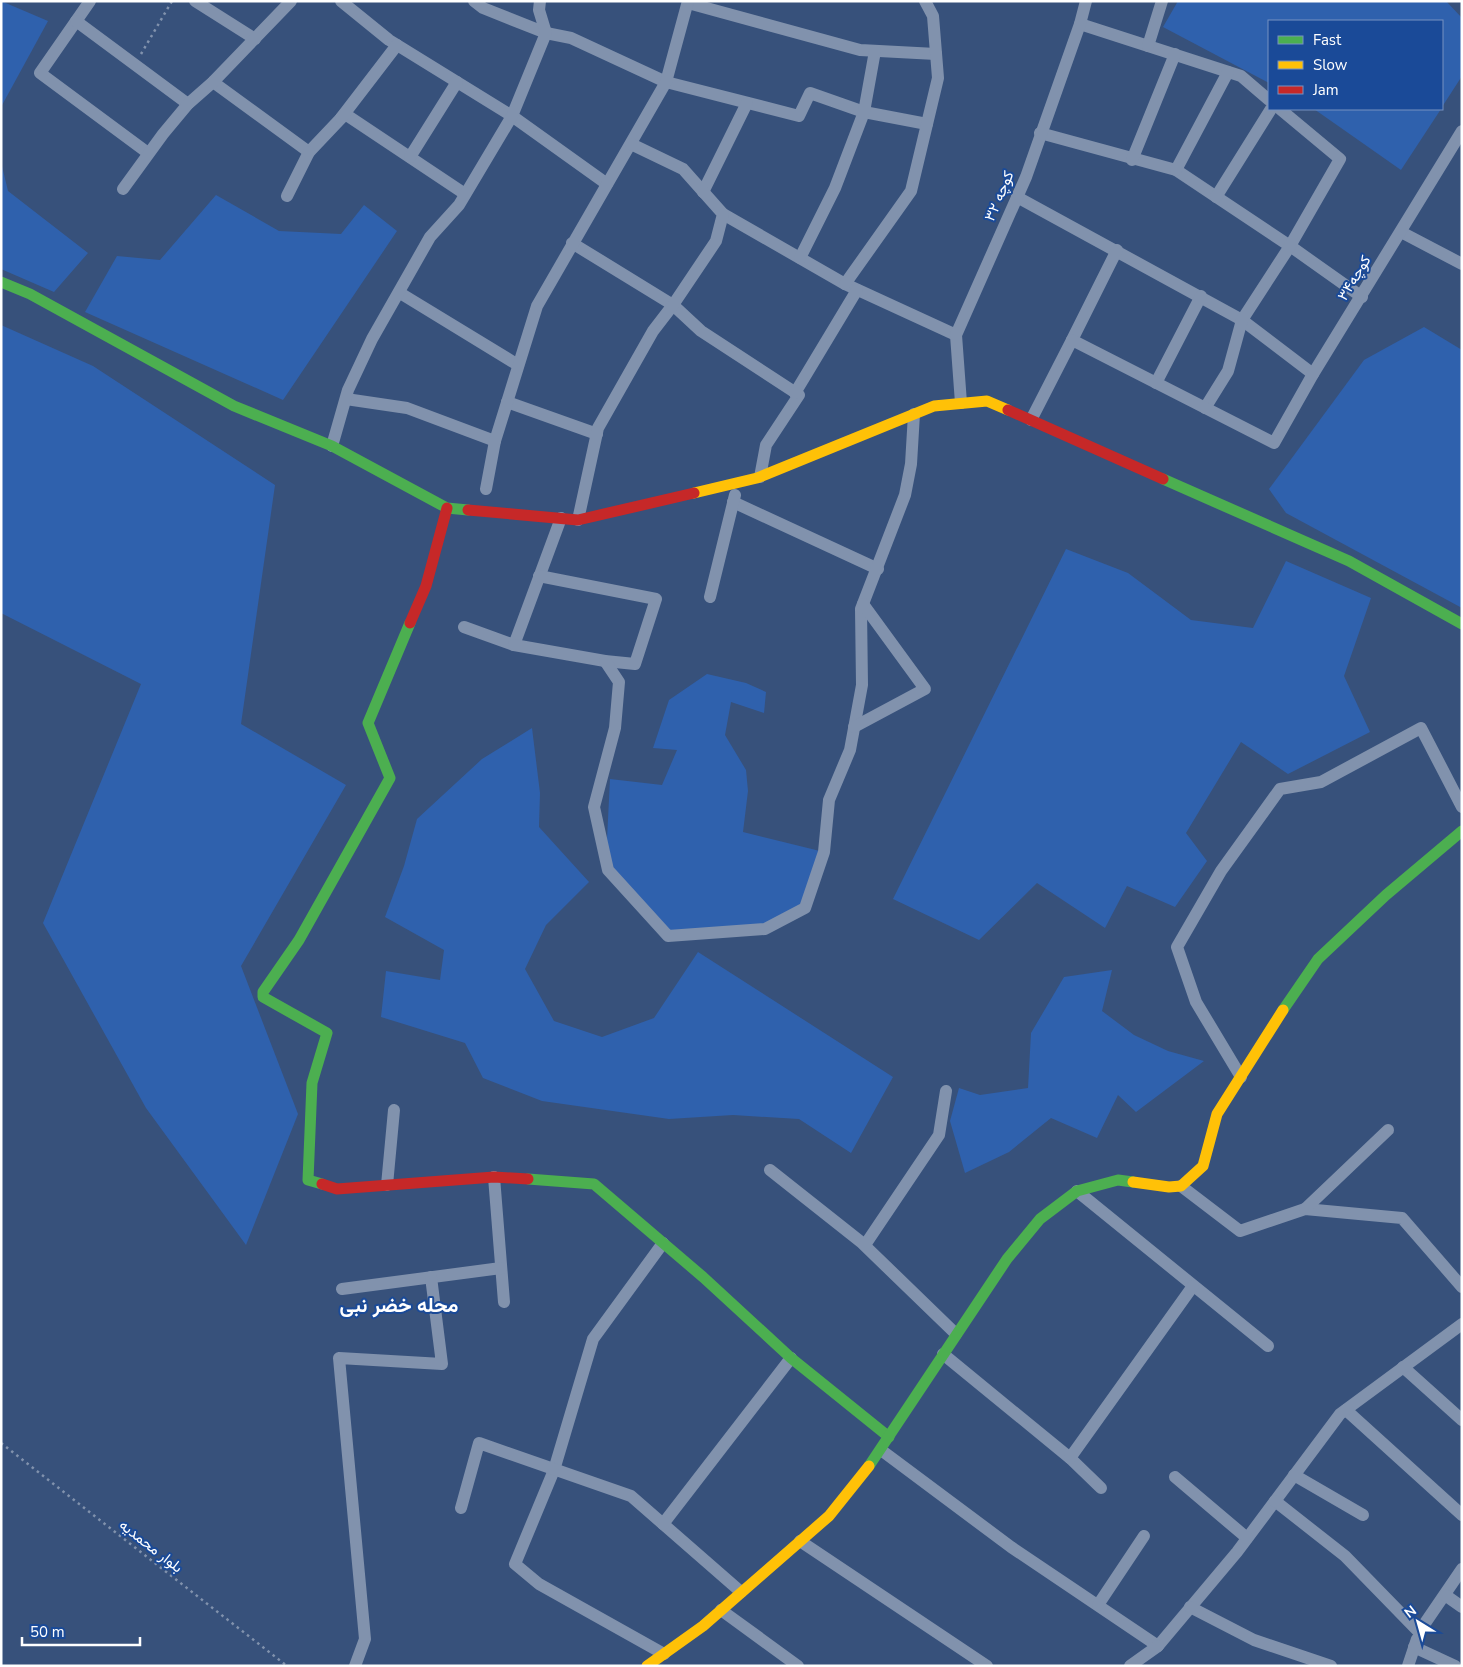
<svg xmlns="http://www.w3.org/2000/svg" width="1463" height="1667" viewBox="0 0 1463 1667" font-family="'Nunito Sans',Vazirmatn,sans-serif">
<style>
.green{fill:#2f61ad}
.lines{fill:none;stroke-linecap:round;stroke-linejoin:round}
.path{stroke:#8192ad;stroke-width:2.5;stroke-dasharray:2.5 4;stroke-linecap:butt}
.street{stroke:#8192ad;stroke-width:12}
.fast{stroke:#4caf50;stroke-width:11}
.slow{stroke:#ffc107;stroke-width:11}
.jam{stroke:#c62828;stroke-width:11}
.labels{text-anchor:middle;stroke-width:4;stroke-linejoin:round;paint-order:stroke}
.street-label{font-size:15px;fill:#fff;stroke:#1a4a98}
.district-label{font-size:20px;font-weight:bold;fill:#fff;stroke:#1a4a98}
</style>
<rect width="100%" height="100%" fill="#37517b"/>
<!-- green -->
<g class="green">
<path d="M1,1L48,21L1,107Z"/>
<path d="M1178,1H1446L1462,18V76L1442,107V21H1269V83L1163,27Z"/>
<path d="M1314,109H1441L1401,170Z"/>
<path d="M1,162L8,191L88,253L54,292L1,269Z"/>
<path d="M216,195L279,231L341,234L364,205L397,231L283,400L85,312L117,256L160,260Z"/>
<path d="M1,325L93,366L275,485L241,724L346,785L241,966L298,1114L246,1245L146,1108L43,923L141,684L1,613Z"/>
<path d="M1424,327L1462,350V608L1286,513L1269,489L1364,360Z"/>
<path d="M1066,549L1128,573L1191,620L1253,628L1286,561L1371,598L1344,676L1370,732L1288,774L1241,742L1186,833L1207,861L1175,907L1127,886L1105,928L1037,883L979,940L893,899Z"/>
<path d="M707,674L746,683L766,692L764,713L731,702L725,735L746,770L748,791L743,832L824,852L805,908L765,929L668,936L606,860L610,779L662,785L677,750L653,748L669,700Z"/>
<path d="M532,728L540,793L539,827L589,882L546,925L525,969L554,1021L602,1037L654,1018L698,952L893,1077L851,1153L799,1119L733,1115L669,1119L542,1101L483,1078L465,1043L381,1017L386,971L440,980L444,950L385,917L404,866L417,819L482,759Z"/>
<path d="M1112,970L1102,1011L1134,1035L1168,1051L1204,1061L1136,1112L1118,1095L1097,1138L1051,1118L1009,1152L965,1173L950,1121L959,1088L980,1095L1028,1088L1031,1033L1064,977Z"/>
</g>
<g class="lines">
<!-- path -->
<g class="path">
<path d="M141,54L172,1"/>
<path d="M1,1443L287,1666"/>
</g>
<!-- street -->
<g class="street">
<path d="M90,1L40,73L148,153"/>
<path d="M195,1L255,39"/>
<path d="M341,1L389,40L512,116L607,184"/>
<path d="M474,1L483,8L546,33L571,38L666,82L799,116L810,93L864,112L927,124"/>
<path d="M688,3L860,50L936,54"/>
<path d="M76,21L188,104"/>
<path d="M1080,24L1241,76L1269,100"/>
<path d="M1148,46L1162,1"/>
<path d="M213,82L309,152L345,114L465,194"/>
<path d="M341,118L397,45"/>
<path d="M1040,133L1176,170L1290,246L1362,297"/>
<path d="M410,157L457,82"/>
<path d="M1132,160L1175,54"/>
<path d="M1176,170L1228,72"/>
<path d="M123,189L163,134L188,104L213,82L291,1"/>
<path d="M703,192L747,103"/>
<path d="M287,196L309,152"/>
<path d="M1017,197L1242,320L1313,374"/>
<path d="M1216,197L1271,109"/>
<path d="M723,214L845,284L956,335"/>
<path d="M1401,232L1462,264"/>
<path d="M572,243L673,305L701,331L799,395L766,445L760,477"/>
<path d="M800,258L835,188L864,112L875,51"/>
<path d="M845,284L911,191L938,78L933,16L925,1"/>
<path d="M400,293L518,365"/>
<path d="M1072,340L1117,250"/>
<path d="M1156,383L1201,296"/>
<path d="M795,393L857,290"/>
<path d="M346,399L407,408L495,441"/>
<path d="M507,402L597,434"/>
<path d="M961,403L956,335L1026,177L1080,24L1086,1"/>
<path d="M1205,408L1228,371L1242,320L1290,246L1340,159L1280,109"/>
<path d="M1031,420L1072,340L1274,443L1313,374L1462,131"/>
<path d="M332,446L348,390L372,339L430,237L459,205L512,116L546,33L539,10L540,1"/>
<path d="M486,489L495,441L537,306L666,82L688,1"/>
<path d="M733,502L878,569"/>
<path d="M578,520L598,428L653,331L673,305L716,241L723,214L683,169L631,144"/>
<path d="M710,597L735,495"/>
<path d="M464,627L514,645L561,518"/>
<path d="M514,645L605,661L635,664L656,599L539,576"/>
<path d="M605,661L619,682L615,728L594,807L608,870L668,936L765,929L805,908L824,852L829,800L850,750L862,685L861,609L905,495L911,464L914,414"/>
<path d="M854,727L925,689L863,604"/>
<path d="M1241,1077L1196,1002L1177,947L1221,871L1280,789L1321,782L1421,728L1462,807"/>
<path d="M770,1170L861,1242L956,1334"/>
<path d="M494,1177L504,1302"/>
<path d="M387,1185L394,1110"/>
<path d="M1181,1186L1240,1231L1305,1209L1402,1218L1462,1287"/>
<path d="M1077,1191L1268,1346"/>
<path d="M1305,1209L1388,1130"/>
<path d="M663,1243L593,1339L554,1470L515,1564L539,1584L664,1654"/>
<path d="M865,1245L939,1135L946,1091"/>
<path d="M342,1289L501,1268"/>
<path d="M943,1354L1070,1458L1101,1488"/>
<path d="M1403,1367L1462,1420"/>
<path d="M1346,1410L1462,1515"/>
<path d="M881,1450L1011,1547L1158,1646L1237,1552L1340,1414L1462,1324"/>
<path d="M1070,1458L1193,1286"/>
<path d="M1294,1475L1363,1515"/>
<path d="M1175,1477L1247,1538"/>
<path d="M1275,1501L1345,1556L1419,1632L1462,1569"/>
<path d="M461,1508L479,1443L631,1496L741,1592"/>
<path d="M663,1524L791,1358"/>
<path d="M800,1541L987,1666"/>
<path d="M1445,1595L1462,1607"/>
<path d="M1098,1605L1144,1536"/>
<path d="M1190,1607L1254,1640L1331,1666"/>
<path d="M721,1610L798,1666"/>
<path d="M1414,1647L1455,1666"/>
<path d="M355,1666L365,1639L339,1358L442,1364L431,1277"/>
<path d="M1130,1666L1158,1646"/>
<path d="M1408,1666L1417,1639"/>
</g>
<!-- fast -->
<g class="fast">
<path d="M1,282L30,294L234,406L332,446L447,508L468,510"/>
<path d="M1163,479L1349,561L1462,624"/>
<path d="M1283,1010L1318,959L1386,895L1462,831"/>
<path d="M528,1179L594,1184L703,1277L791,1358L889,1437"/>
<path d="M322,1184L308,1180L312,1083L327,1033L263,997V992L299,940L390,778L368,723L410,623"/>
<path d="M869,1466L1007,1259L1040,1219L1077,1191L1118,1180L1133,1182"/>
</g>
<!-- slow -->
<g class="slow">
<path d="M694,493L757,478L934,406L987,401L1008,410"/>
<path d="M1133,1182L1169,1187L1181,1186L1203,1166L1217,1114L1283,1010"/>
<path d="M647,1666L703,1626L829,1516L869,1466"/>
</g>
<!-- jam -->
<g class="jam">
<path d="M1008,410L1163,479"/>
<path d="M468,510L578,520L694,493"/>
<path d="M410,623L426,586L447,508"/>
<path d="M322,1184L337,1189L494,1177L528,1179"/>
</g>
</g>
<g class="labels">
<!-- street labels -->
<g class="street-label">
<text transform="translate(999 196) rotate(-67)" y="5">کوچه ۳۲</text>
<text transform="translate(1354 278) rotate(-59)" y="5">کوچه۳۴</text>
<text transform="translate(151 1546) rotate(38)" y="5">بلوار محمدیه</text>
</g>
<!-- district labels -->
<g class="district-label">
<text x="399" y="1312">محله خضر نبی</text>
</g>
</g>
<!-- border -->
<rect width="1463" height="1667" fill="none" stroke="#ffffff" stroke-width="5"/>
<!-- legend -->
<rect x="1268" y="20" width="175" height="90" fill="#1a4a98" stroke="#7692c1"/>
<rect x="1278" y="36" width="25" height="8" fill="#4caf50" stroke="#7692c1"/>
<text x="1313" y="45" font-size="15" fill="#ffffff">Fast</text>
<rect x="1278" y="61" width="25" height="8" fill="#ffc107" stroke="#7692c1"/>
<text x="1313" y="70" font-size="15" fill="#ffffff">Slow</text>
<rect x="1278" y="86" width="25" height="8" fill="#c62828" stroke="#7692c1"/>
<text x="1313" y="95" font-size="15" fill="#ffffff">Jam</text>
<!-- north arrow -->
<g transform="translate(1418 1622) rotate(323)" stroke="#1a4a98" stroke-width="4" paint-order="stroke">
<path d="M0-4L9 19L0 12L-9 19Z" fill="#ffffff"/>
<text y="-8" font-size="14" font-weight="bold" text-anchor="middle" fill="#ffffff">N</text>
</g>
<!-- scale -->
<path d="M22 1637v8h118v-8" fill="none" stroke="#ffffff" stroke-width="2.5"/>
<text x="30" y="1637" font-size="15" fill="#ffffff" stroke="#1a4a98" stroke-width="4" paint-order="stroke">50 m</text>
</svg>
